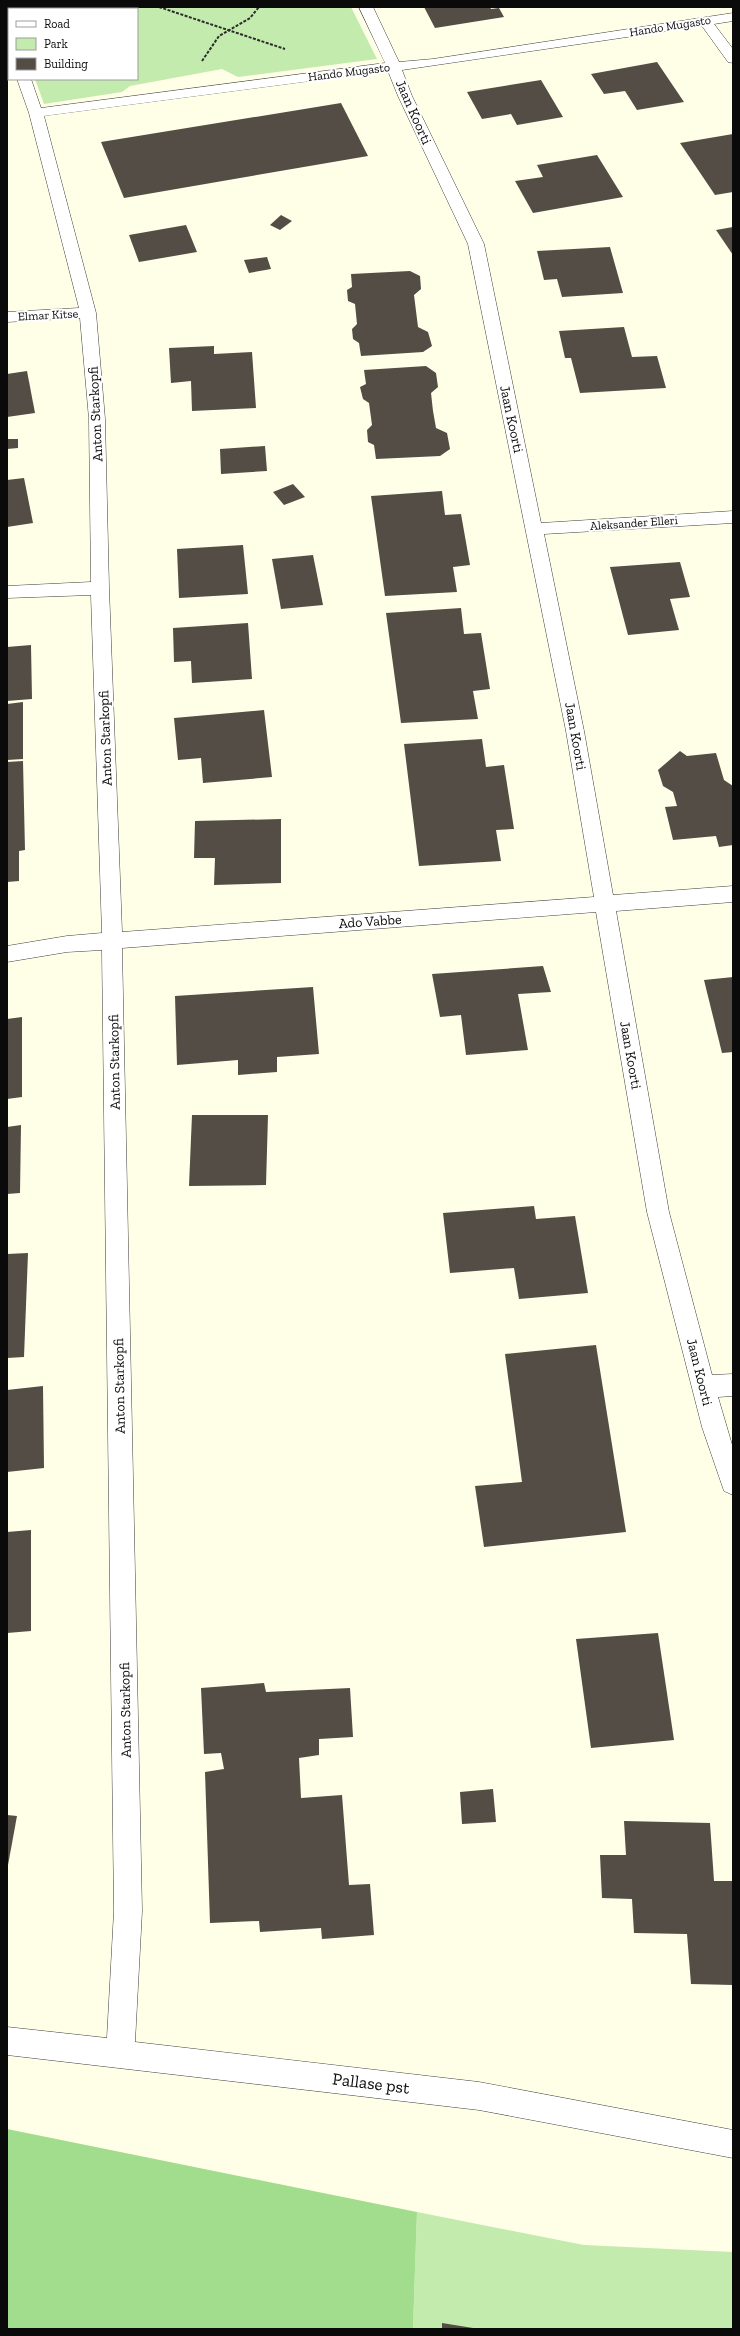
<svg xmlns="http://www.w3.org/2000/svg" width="740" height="2336" viewBox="0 0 740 2336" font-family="'Zilla Slab',serif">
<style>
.green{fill:#c3ebae}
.forest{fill:#a2dd8d}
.building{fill:#534d46}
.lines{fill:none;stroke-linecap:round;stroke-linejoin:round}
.minor-casing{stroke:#3d3d3d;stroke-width:1}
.path{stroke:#2c2c2c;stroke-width:2;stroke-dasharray:3 1.5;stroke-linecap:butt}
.minor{fill:#fff;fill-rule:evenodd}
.labels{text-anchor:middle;stroke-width:4;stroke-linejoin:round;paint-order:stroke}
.far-street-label{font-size:12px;fill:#0a0a0a;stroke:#fff}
.street-label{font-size:14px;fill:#0a0a0a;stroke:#fff}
.near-street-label{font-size:17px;fill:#0a0a0a;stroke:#fff}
</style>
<rect width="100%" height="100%" fill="#ffffe7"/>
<!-- green -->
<g class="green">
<path d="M9,7H351L377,59L238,77L222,69L130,86L122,92L44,104L35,79H137V9H10Z"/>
<path d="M417,2212L584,2245L733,2252V2329H413Z"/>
</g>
<!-- forest -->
<path class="forest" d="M7,2129L417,2212L413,2329H7Z"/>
<!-- building -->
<g class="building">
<path d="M424,7H490L491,9L499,8L504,17L435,28Z"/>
<path d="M657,62L684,102L637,110L625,91L604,94L591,74Z"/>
<path d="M541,80L563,117L517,125L511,114L482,119L467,92Z"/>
<path d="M341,103L368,156L124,198L101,142Z"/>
<path d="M733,134V192L715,195L680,143Z"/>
<path d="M597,155L623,197L533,213L515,181L543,177L537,165Z"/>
<path d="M281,215L292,221L280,230L270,225Z"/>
<path d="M186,225L197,252L139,262L129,235Z"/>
<path d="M733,227V255L716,230Z"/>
<path d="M610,247L623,293L562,297L557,279L544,280L537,251Z"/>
<path d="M267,257L271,269L249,273L244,260Z"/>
<path d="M410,271L420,276L421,289L414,295L418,327L428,332L432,346L423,352L361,356L359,343L353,339L352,329L357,324L355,304L348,301L347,290L352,287L351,274Z"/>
<path d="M624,327L632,357L657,356L666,388L580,393L571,358H565L559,331Z"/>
<path d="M214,346V354L252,352L256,408L192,411L191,381L171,383L169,348Z"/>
<path d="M426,366L436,373L438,387L431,393L433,411L436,428L447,433L450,449L440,456L376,459L374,445L368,442L367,430L372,425L369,403L363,399L360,387L366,384L364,370Z"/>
<path d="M27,371L35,413L7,417V374Z"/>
<path d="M7,439H18V448L7,449Z"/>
<path d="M265,446L267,471L221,474L220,449Z"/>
<path d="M24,478L33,523L7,527V480Z"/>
<path d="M293,484L305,497L284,505L273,492Z"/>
<path d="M442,491L445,515L461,514L470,565L453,567L457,592L385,596L371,496Z"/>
<path d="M243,545L248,594L179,598L177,549Z"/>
<path d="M313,555L323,605L281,609L272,559Z"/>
<path d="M680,562L690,597L670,599L679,630L628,635L610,567Z"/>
<path d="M461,608L464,634L481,633L490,689L473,691L478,719L401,723L386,613Z"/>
<path d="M248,623L252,679L192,683L191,661L174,662L173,628Z"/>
<path d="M31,645L32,699L7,701V647Z"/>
<path d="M23,702V759L7,760V704Z"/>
<path d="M264,710L272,777L203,783L201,758L178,760L174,718Z"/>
<path d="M482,739L486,767L504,765L514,829L496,830L501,861L419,866L404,744Z"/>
<path d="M680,751L687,756L716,753L724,780L733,786V845L719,847L716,836L673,840L665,807L677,806L673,792L663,786L658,770Z"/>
<path d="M23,761L25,850L19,851V881L7,882V762Z"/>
<path d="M281,819V883L214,885L215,858H194L195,821Z"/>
<path d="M543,966L551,992L518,994L528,1050L466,1055L461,1015L440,1017L432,974Z"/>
<path d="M733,977V1052L722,1053L704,980Z"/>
<path d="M313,987L319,1054L277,1057V1072L238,1075V1060L177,1065L175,996Z"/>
<path d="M22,1017V1097L7,1099V1019Z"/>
<path d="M192,1115H268L266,1185L189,1186Z"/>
<path d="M21,1125L20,1193L7,1194V1127Z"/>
<path d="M534,1206L536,1219L575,1216L588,1293L519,1299L514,1268L450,1273L443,1213Z"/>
<path d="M28,1253L24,1357L7,1358V1254Z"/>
<path d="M596,1345L626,1532L484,1547L475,1486L522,1482L505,1354Z"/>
<path d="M43,1386L44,1468L7,1472V1390Z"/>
<path d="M31,1530V1631L7,1633V1532Z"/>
<path d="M658,1633L674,1740L591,1748L576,1639Z"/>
<path d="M264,1683L266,1692L350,1688L353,1737L319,1739V1755L299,1758L301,1798L342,1795L349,1885L370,1884L374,1935L322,1939L321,1928L260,1932L259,1921L210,1923L205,1772L224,1769L221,1753L204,1754L201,1688Z"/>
<path d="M493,1789L496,1822L462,1824L460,1792Z"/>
<path d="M7,1815L17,1816L8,1865H7Z"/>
<path d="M624,1821L710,1823L714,1881H733V1985L691,1984L687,1934L634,1933L632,1899L602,1898L600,1855H626Z"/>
<path d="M442,2323L473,2328V2329H442Z"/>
</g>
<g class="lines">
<defs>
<g id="minor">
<path d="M359,7H373L399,62L433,59L733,13V21L714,24L733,49V63L728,62L702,26L402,70L412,96L484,244L541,523L733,511V523L544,534L584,731L613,895L733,886V902L616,911L669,1212L712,1375L733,1374V1396L718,1397L733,1448V1495L724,1491L702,1427L647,1212L596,912L122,948L142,1911L135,2042L479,2082L733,2130V2158L479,2110L7,2055V2027L107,2038L114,1911L102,950L67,952L7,962V946L67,936L102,933L91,595L7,598V586L91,582L89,419L80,318L7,322V312L79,308L29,113L17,79H31L41,108L385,63ZM388,71L398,96L468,244L566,731L594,897L122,932L109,588L105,419L96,313L44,116Z"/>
<rect x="7" y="30" width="2" height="13"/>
</g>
</defs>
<!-- minor casing -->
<use href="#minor" class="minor-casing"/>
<!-- path -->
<g class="path">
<path d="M68,7L70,9"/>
<path d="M159,7L285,49"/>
<path d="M202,61L219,36L250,18L259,7"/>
</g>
<!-- minor -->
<use href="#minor" class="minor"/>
</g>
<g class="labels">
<!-- far-street labels -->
<g class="far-street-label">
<text transform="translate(670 26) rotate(-9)" y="4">Hando Mugasto</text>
<text transform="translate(349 72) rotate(-7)" y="4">Hando Mugasto</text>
<text transform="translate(48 315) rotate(-3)" y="4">Elmar Kitse</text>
<text transform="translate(634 523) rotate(-4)" y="4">Aleksander Elleri</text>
</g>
<!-- street labels -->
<g class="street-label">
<text transform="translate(414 112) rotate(66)" y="5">Jaan Koorti</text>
<text transform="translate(95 414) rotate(-93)" y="5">Anton Starkopfi</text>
<text transform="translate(512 419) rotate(78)" y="5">Jaan Koorti</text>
<text transform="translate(576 736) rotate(80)" y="5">Jaan Koorti</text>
<text transform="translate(105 738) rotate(-92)" y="5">Anton Starkopfi</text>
<text transform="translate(370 921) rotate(-4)" y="5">Ado Vabbe</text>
<text transform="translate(631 1055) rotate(80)" y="5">Jaan Koorti</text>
<text transform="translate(114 1062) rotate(-91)" y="5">Anton Starkopfi</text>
<text transform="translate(700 1372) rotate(76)" y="5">Jaan Koorti</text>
<text transform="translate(119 1386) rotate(-91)" y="5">Anton Starkopfi</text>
<text transform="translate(125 1710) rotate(-91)" y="5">Anton Starkopfi</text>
</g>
<!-- near-street labels -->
<g class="near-street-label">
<text transform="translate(371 2083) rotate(7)" y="6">Pallase pst</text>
</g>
</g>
<!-- border -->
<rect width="740" height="2336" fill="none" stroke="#0a0a0a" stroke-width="16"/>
<!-- legend -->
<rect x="8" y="8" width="130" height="72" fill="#ffffff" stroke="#9d9d9d"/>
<rect x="16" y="21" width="20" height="6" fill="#ffffff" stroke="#9d9d9d"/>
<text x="44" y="28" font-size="12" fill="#0a0a0a">Road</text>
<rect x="16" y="38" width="20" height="12" fill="#c3ebae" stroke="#9d9d9d"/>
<text x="44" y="48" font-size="12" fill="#0a0a0a">Park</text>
<rect x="16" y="58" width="20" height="12" fill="#534d46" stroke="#9d9d9d"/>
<text x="44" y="68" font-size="12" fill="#0a0a0a">Building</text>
</svg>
